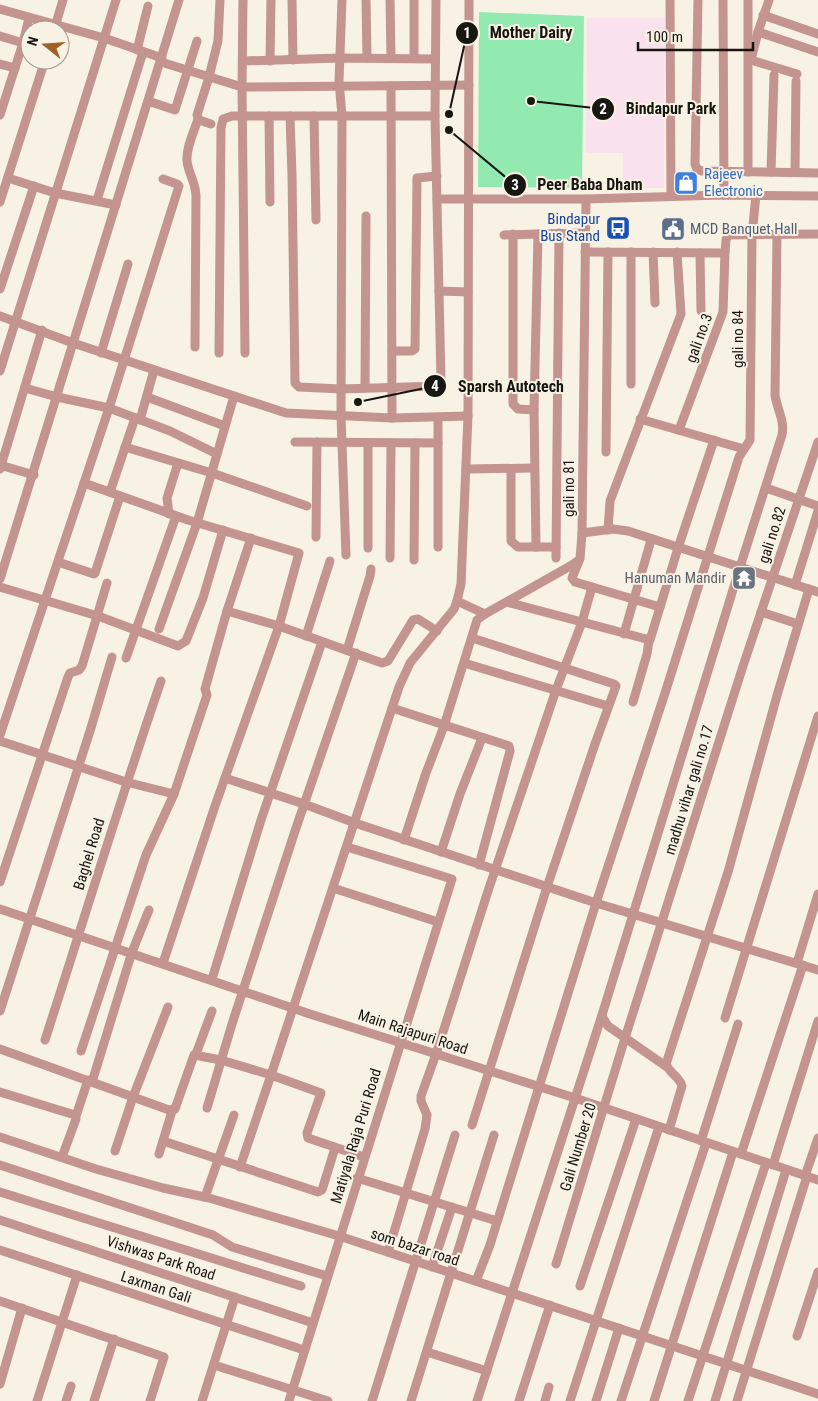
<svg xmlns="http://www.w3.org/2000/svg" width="818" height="1401" viewBox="0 0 818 1401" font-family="'Roboto Condensed',sans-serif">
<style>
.education{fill:#f9e1ed}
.green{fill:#93eab0}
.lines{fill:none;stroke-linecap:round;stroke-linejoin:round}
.minor{stroke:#c39490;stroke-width:9}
.labels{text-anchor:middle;stroke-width:4;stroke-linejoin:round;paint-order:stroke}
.shop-label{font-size:15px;fill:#366cbe;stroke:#f8f2e5;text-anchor:start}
.transit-label{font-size:15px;fill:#164399;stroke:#f8f2e5;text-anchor:end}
.service-label{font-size:15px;fill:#4e5e75;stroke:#f8f2e5;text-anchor:start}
.street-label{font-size:15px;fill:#181611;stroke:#f8f2e5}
.worship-label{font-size:15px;fill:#5b616d;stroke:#f8f2e5;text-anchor:end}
.leader{fill:none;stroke:#181611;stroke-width:2}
.callout-dot{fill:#181611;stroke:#f8f2e5;stroke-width:2}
.mark-label{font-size:15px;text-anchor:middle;font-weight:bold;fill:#fff}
.callout-label{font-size:16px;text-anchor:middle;font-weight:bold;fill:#181611;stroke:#f8f2e5;stroke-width:4;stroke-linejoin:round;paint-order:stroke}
</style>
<rect width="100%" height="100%" fill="#f8f2e5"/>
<!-- education -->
<path class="education" d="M587,18H665L664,188H623V153H586Z"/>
<!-- green -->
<path class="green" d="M479,12L584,16L582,188L478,187Z"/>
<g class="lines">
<!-- minor -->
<g class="minor">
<path d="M243,0L242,87L245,353"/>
<path d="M292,0L293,60"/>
<path d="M342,0L339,81L342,116L341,416L346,555"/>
<path d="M366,0L367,58"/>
<path d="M390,0L391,58"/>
<path d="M414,0V57"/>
<path d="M670,0L671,195"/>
<path d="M698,0L695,164L697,169L702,171L818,173"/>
<path d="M723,0L724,195"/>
<path d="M769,0L758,32L751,60L797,74"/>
<path d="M0,9L104,38L162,58"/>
<path d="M763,15L818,34"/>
<path d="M54,30L63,0"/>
<path d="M758,32L818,52"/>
<path d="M0,36L23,43"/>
<path d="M137,50L148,6"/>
<path d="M243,61L340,58L435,59"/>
<path d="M270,61L271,0"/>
<path d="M161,62L242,87L469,85"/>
<path d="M0,64L15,68"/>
<path d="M391,86L392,418"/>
<path d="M148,101L175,110L197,41"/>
<path d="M0,115L23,43L29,18"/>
<path d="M269,116L270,202"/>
<path d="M290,116L292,175L295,383L299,387L341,389L439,386L441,380L435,116L436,0"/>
<path d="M314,116L316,220"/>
<path d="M211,124L199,120L197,115L209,77L218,41L220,0"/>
<path d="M748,172V0"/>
<path d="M771,172L774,75"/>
<path d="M795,172L796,81"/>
<path d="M8,178L55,193L116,205"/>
<path d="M437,199H586L724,195L818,196"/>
<path d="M586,199L582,533L613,529L628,531L818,592"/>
<path d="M97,200L143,52"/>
<path d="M0,202L45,60"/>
<path d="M513,234V404L518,409L534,410"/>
<path d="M504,235L538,234"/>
<path d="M585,252L724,253L725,252L726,240L728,235L818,234"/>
<path d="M631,252V384"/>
<path d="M653,252L655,303"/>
<path d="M700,253L701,311"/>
<path d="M0,289L34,186"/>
<path d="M439,291L468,292"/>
<path d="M0,316L73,343L179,0"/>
<path d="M195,347L196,195C195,181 188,172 187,161C186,147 194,132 198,119"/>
<path d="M392,351H412L415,349L417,178L437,176"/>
<path d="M101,353L128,264"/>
<path d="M219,353L221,128L223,119L232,116H435"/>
<path d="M0,371L116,0"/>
<path d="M25,388L57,397L109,408L170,431L217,454"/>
<path d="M365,388L366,216"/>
<path d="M147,397L225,426"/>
<path d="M438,418V547"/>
<path d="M640,419L744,449"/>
<path d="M140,420L154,370"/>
<path d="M679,430L723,312L725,252"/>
<path d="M295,442L438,443"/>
<path d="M125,447L212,473L307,506"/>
<path d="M606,452L608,252"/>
<path d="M0,465L34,475"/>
<path d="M0,469L42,330"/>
<path d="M467,469L534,468"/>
<path d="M511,469V541L518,547H556"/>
<path d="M84,483L188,520L299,553L279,626L215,806L163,963"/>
<path d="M766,488L818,506"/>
<path d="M110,492L135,418"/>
<path d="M169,514L167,498L178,463"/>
<path d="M608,530L610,501L681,314L677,252"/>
<path d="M316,537L317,442"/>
<path d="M536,547L534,410L538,234L585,233"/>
<path d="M368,548V443"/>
<path d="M390,558L391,443"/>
<path d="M556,558L559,233"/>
<path d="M414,560L415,443"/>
<path d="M579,561L572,578L575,582L660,607"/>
<path d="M58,562L94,574L95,573L120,496"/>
<path d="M0,579L73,343L286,413L392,418L468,416"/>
<path d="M795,585L818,511"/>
<path d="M0,587L98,616L178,646L186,641L203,598L223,530"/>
<path d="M457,601L485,614L572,565L580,559L582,533"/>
<path d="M507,602L650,640L678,548L714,440"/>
<path d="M227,611L279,626L382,663L388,661L413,620L418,619L437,631"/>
<path d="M761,612L798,624"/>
<path d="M159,629L197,523L234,396"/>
<path d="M624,634L651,540"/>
<path d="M306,636L330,561"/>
<path d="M347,650L370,576L371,569"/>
<path d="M126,658L176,516"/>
<path d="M464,663L608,706"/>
<path d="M633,702L647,654L649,640"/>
<path d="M392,708L509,746L510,751L479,865"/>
<path d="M0,735L109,408L179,186L177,184L163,179"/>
<path d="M0,741L126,782L174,794"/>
<path d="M225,778L304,804L355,823L596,903L818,970"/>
<path d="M404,840L426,773L444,726L477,620L485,614"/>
<path d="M441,852L460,794L482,738"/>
<path d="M0,882L68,677L70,673L79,670L82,666L107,583"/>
<path d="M333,888L438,922"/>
<path d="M0,909L310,1014L575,1098L818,1180"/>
<path d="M797,963L818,894"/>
<path d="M212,979L261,820L322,642"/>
<path d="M0,1011L90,731L112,657"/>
<path d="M725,1018L818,716"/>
<path d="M45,1040C84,920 120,800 161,681"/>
<path d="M0,1049L169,1110L175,1109L176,1106L194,1055L221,1060L271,1075L399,687L410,663L454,609L457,601L461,584L468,416L469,0"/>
<path d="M81,1051L146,855L174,794L207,695L205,689L227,611L251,538"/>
<path d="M196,1054L212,1011"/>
<path d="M667,1067L608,1026L603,1018L602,1015L740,567L782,435C785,421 777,409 775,395L777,235"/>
<path d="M92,1082L132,952L149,910"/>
<path d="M0,1092L75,1115L76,1119L62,1157"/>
<path d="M207,1108L232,1024L295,831L356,653"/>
<path d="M76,1116L88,1080"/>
<path d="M472,1125L547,887L595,744L616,686L614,684L472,638"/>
<path d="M669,1130L682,1086C680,1077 669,1073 666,1064L728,872L778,692L809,589"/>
<path d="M0,1137L96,1169L163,1188L209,1198L339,1236L818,1394"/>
<path d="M163,1141L318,1192L322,1190L335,1148"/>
<path d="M701,1141L738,1024"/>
<path d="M115,1151L133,1097L168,1007"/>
<path d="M159,1154L172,1111"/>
<path d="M741,1154L803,965"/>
<path d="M0,1165L213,1235L232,1247L327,1276"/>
<path d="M773,1165L818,1021"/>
<path d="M240,1167L271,1075L321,1093L307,1133L308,1138L364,1157"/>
<path d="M805,1176L818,1138"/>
<path d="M357,1178L497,1221"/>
<path d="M0,1192L301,1286"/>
<path d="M205,1197L234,1115"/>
<path d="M0,1220L313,1323"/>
<path d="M0,1250L304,1350"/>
<path d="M388,1252L425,1129L427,1115L421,1101V1096L436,1054L488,891L556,690L582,622L592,587"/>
<path d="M556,1264L625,1038L743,666L818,442"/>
<path d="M432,1267L452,1207"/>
<path d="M476,1281L490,1245L596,903L666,690L739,457L750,440L752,235L756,195"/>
<path d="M580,1286L636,1119"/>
<path d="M0,1301L164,1357L150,1401"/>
<path d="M797,1336L818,1272"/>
<path d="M427,1352L487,1371"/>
<path d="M214,1365L328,1401"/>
<path d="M0,1384L22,1308"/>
<path d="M37,1401L77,1275"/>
<path d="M66,1401L71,1386"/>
<path d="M94,1401L114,1339"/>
<path d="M202,1401L235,1297"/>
<path d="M289,1401L452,879L347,847"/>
<path d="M372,1401L455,1135"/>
<path d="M411,1401L494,1135"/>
<path d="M477,1401L602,1015"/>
<path d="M519,1401L550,1305"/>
<path d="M545,1401L549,1387"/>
<path d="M570,1401L659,1127"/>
<path d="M596,1401L619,1328"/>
<path d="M621,1401L706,1143"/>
<path d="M654,1401L733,1152"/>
<path d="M688,1401L766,1163"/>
<path d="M715,1401L786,1170"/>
<path d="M737,1401L807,1176"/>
</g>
</g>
<!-- icons -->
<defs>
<symbol id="shop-square" viewBox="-11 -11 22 22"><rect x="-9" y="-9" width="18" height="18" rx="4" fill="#3f7fe0" stroke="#f8f2e5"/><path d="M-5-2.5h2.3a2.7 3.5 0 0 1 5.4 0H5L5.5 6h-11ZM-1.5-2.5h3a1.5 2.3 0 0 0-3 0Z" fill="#fff"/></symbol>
<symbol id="bus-square" viewBox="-11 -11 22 22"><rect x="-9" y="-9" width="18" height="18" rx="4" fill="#1a4fb4" stroke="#f8f2e5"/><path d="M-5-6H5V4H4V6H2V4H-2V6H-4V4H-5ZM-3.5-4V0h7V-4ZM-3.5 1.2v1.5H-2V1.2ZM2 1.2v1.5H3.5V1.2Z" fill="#fff"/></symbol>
<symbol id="civic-square" viewBox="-11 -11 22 22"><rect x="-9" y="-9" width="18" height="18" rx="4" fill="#5c6f8a" stroke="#f8f2e5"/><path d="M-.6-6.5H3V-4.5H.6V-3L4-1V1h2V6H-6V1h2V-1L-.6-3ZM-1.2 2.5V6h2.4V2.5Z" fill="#fff"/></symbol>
<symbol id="temple-square" viewBox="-11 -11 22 22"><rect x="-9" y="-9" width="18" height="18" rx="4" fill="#6b7280" stroke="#f8f2e5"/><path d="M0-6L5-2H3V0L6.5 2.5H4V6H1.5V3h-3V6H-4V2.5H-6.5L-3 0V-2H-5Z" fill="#fff"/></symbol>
</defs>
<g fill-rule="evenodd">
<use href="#shop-square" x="672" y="169" width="28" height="28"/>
<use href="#bus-square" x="604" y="214" width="28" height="28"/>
<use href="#civic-square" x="659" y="215" width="28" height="28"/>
<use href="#temple-square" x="730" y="564" width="28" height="28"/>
</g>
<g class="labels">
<!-- shop labels -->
<g class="shop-label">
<text x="704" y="179">Rajeev<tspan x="704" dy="17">Electronic</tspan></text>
</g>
<!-- transit labels -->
<g class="transit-label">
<text x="600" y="224">Bindapur<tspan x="600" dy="17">Bus Stand</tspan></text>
</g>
<!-- service labels -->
<g class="service-label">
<text x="690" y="234">MCD Banquet Hall</text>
</g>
<!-- street labels -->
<g class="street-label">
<text transform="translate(699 338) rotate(-70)" y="5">gali no.3</text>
<text transform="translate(738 339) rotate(-90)" y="5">gali no 84</text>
<text transform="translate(569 488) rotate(-90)" y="5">gali no 81</text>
<text transform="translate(772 535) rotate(-72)" y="5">gali no.82</text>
<text transform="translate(689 790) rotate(-73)" y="5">madhu vihar gali no.17</text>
<text transform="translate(89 854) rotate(-73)" y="5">Baghel Road</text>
<text transform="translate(413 1032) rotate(18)" y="5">Main Rajapuri Road</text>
<text transform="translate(356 1136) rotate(-73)" y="5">Matiyala Raja Puri Road</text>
<text transform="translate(578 1147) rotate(-73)" y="5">Gali Number 20</text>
<text transform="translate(415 1247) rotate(18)" y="5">som bazar road</text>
<text transform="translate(161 1258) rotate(18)" y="5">Vishwas Park Road</text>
<text transform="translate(156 1287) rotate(18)" y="5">Laxman Gali</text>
</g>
<!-- worship labels -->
<g class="worship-label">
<text x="726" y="583">Hanuman Mandir</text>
</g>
</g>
<!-- callouts -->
<path class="leader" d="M449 114L467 33M531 101L603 109M449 130L515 185M358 402L435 386"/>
<g class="callout-dot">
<circle cx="449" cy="114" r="5"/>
<circle cx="531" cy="101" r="5"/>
<circle cx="449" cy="130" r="5"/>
<circle cx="358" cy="402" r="5"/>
<circle cx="467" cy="33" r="12"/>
<circle cx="603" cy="109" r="12"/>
<circle cx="515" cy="185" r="12"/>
<circle cx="435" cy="386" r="12"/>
</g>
<g class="mark-label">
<text x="467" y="38">1</text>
<text x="603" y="114">2</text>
<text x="515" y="190">3</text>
<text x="435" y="391">4</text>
</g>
<g class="callout-label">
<text x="531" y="38">Mother Dairy</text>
<text x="671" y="114">Bindapur Park</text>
<text x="590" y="190">Peer Baba Dham</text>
<text x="511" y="392">Sparsh Autotech</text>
</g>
<!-- north arrow -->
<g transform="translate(45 45) rotate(287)"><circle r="24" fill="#f8f2e5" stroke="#9e9a90"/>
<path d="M0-4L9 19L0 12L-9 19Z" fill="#9f6027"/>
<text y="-8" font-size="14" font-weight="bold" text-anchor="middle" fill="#181611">N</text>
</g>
<!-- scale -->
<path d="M638 42v8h115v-8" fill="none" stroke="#181611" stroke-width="2.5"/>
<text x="646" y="42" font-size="15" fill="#181611" stroke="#f8f2e5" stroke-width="4" paint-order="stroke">100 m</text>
</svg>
